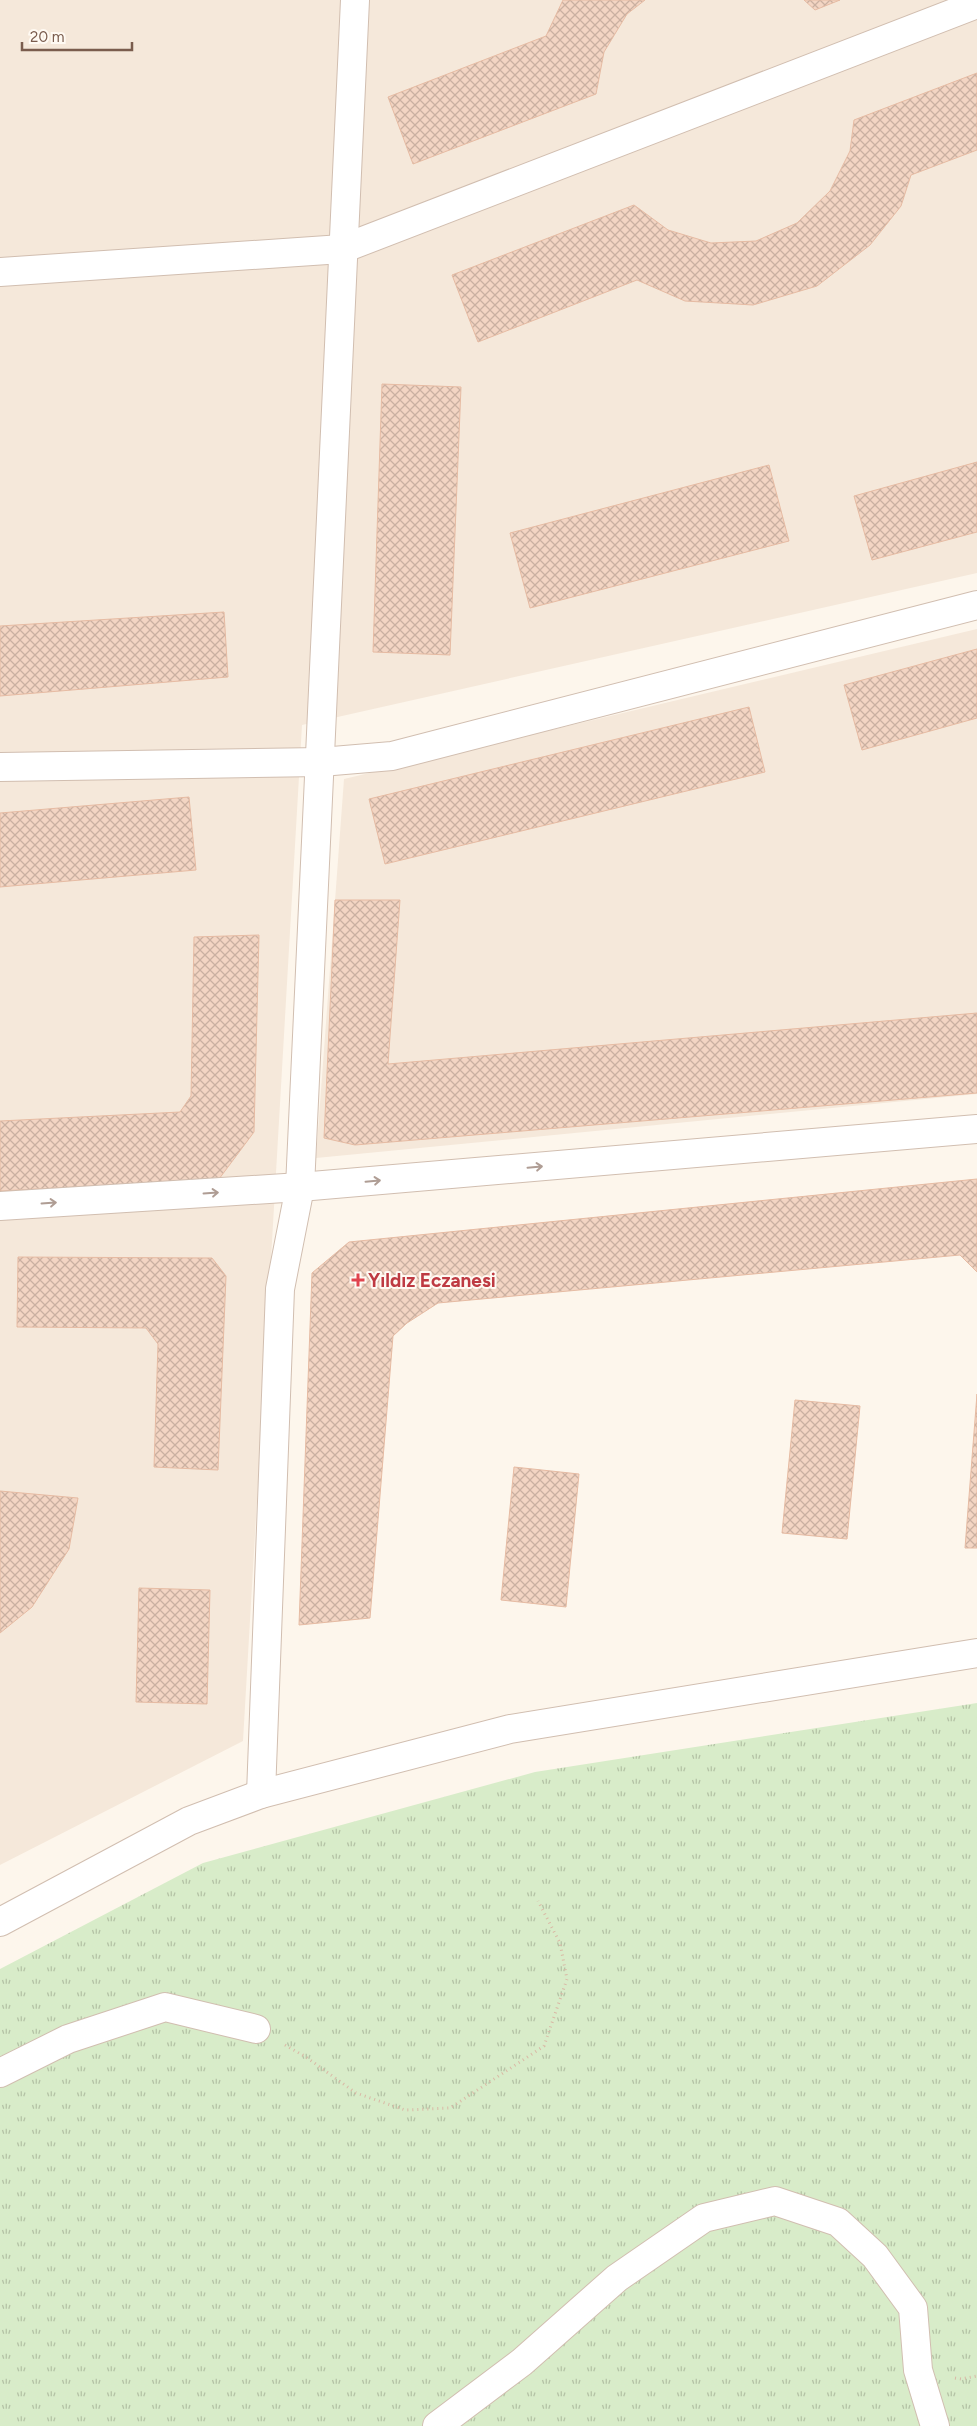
<svg xmlns="http://www.w3.org/2000/svg" width="977" height="2426" viewBox="0 0 977 2426" font-family="Figtree,sans-serif">
<style>
.residential{fill:#f5e8da}
.grass{fill:url(#grass-tufts)}
.building{fill:url(#building-cross-hatch);stroke:#e6bba3}
.lines{fill:none;stroke-linecap:round;stroke-linejoin:round}
.minor-casing{stroke:#d1beb0;stroke-width:30}
.path{stroke:#d9b8a5;stroke-width:3;stroke-dasharray:1 4;stroke-linecap:butt}
.minor{stroke:#fff;stroke-width:28}
.oneway{stroke:#af9d94}
.health-dot{fill:#e0444e;stroke:#fffaf3;stroke-width:2}
.labels{text-anchor:middle;stroke-width:4;stroke-linejoin:round;paint-order:stroke}
.health-label{font-size:19px;font-weight:bold;fill:#be3a42;stroke:#fffaf3;text-anchor:start}
</style>
<defs>
<pattern id="grass-tufts" width="24" height="20" patternUnits="userSpaceOnUse" patternTransform="scale(1.25)"><rect width="24" height="20" fill="#d8ecc9"/><path d="M3 7l-1-3M5 7V3M7 7l1-3M15 17l-1-3M17 17v-4M19 17l1-3" fill="none" stroke="#b4c2a5"/></pattern>
<pattern id="building-cross-hatch" width="8" height="8" patternUnits="userSpaceOnUse" patternTransform="scale(1.25)"><rect width="8" height="8" fill="#f3d5c3"/><path d="M0 0l8 8M0 8l8-8" fill="none" stroke="#cab0a1"/></pattern>
</defs>
<rect width="100%" height="100%" fill="#fdf6ec"/>
<!-- residential -->
<g class="residential">
<path d="M0,0H977V573L302,725L243,1741L0,1865Z"/>
<path d="M977,629V1094L316,1158L344,779Z"/>
</g>
<!-- grass -->
<path class="grass" d="M977,1703V2426H0V1969L203,1863L535,1772Z"/>
<!-- building -->
<g class="building">
<path d="M563,0H645L627,14L604,52L596,94L413,164L388,97L546,36Z"/>
<path d="M804,0H840L815,10Z"/>
<path d="M977,73V150L911,175L901,206L870,245L817,286L753,305L685,301L637,280L478,342L452,275L634,205L668,230L711,243L756,241L797,223L830,191L850,151L854,120Z"/>
<path d="M382,384L461,387L450,655L373,652Z"/>
<path d="M977,462V532L872,560L854,496Z"/>
<path d="M769,465L789,541L530,608L510,533Z"/>
<path d="M224,612L228,677L0,696V626Z"/>
<path d="M977,649V718L862,750L844,685Z"/>
<path d="M749,707L765,772L385,864L369,799Z"/>
<path d="M189,797L196,870L0,887V813Z"/>
<path d="M335,900H400L388,1064L977,1013V1093L355,1145L324,1138Z"/>
<path d="M259,935L254,1132L219,1179L0,1191V1121L180,1112L191,1096L194,937Z"/>
<path d="M977,1179V1272L960,1255L438,1303L407,1323L393,1336L370,1618L299,1625L312,1273L349,1242Z"/>
<path d="M18,1257L212,1258L226,1276L218,1470L154,1467L158,1344L146,1328L17,1327Z"/>
<path d="M977,1394V1548H965Z"/>
<path d="M795,1400L860,1406L847,1539L782,1533Z"/>
<path d="M514,1467L579,1474L566,1607L501,1600Z"/>
<path d="M0,1491L78,1498L69,1549L32,1607L0,1633Z"/>
<path d="M139,1588L210,1590L207,1704L136,1702Z"/>
</g>
<g class="lines">
<defs>
<g id="minor">
<path d="M0,272L342,249L977,4"/>
<path d="M0,767L321,762L392,756L977,605"/>
<path d="M0,1206L300,1187L977,1129"/>
<path d="M261,1794L280,1289L300,1187L355,0"/>
<path d="M0,1922L189,1821L261,1794L510,1729L977,1653"/>
<path d="M0,2073L68,2039L165,2007L256,2029"/>
<path d="M437,2426L522,2362L617,2278L704,2218L775,2201L838,2222L875,2256L913,2308L918,2370L935,2426"/>
</g>
</defs>
<!-- minor casing -->
<use href="#minor" class="minor-casing"/>
<!-- path -->
<g class="path">
<path d="M285,2045L306,2057L356,2093L405,2110L450,2108L544,2046L567,1979L560,1943L538,1901"/>
<path d="M955,2378L961,2379L977,2376"/>
</g>
<!-- minor -->
<use href="#minor" class="minor"/>
</g>
<!-- one-way arrows -->
<defs><path id="oneway-shaft" d="M-6 0H5M1.5-3L5.5 0L1.5 3" fill="none" stroke-width="1.6" stroke-linecap="round" stroke-linejoin="round" transform="scale(1.25)"/></defs>
<g class="oneway">
<use href="#oneway-shaft" transform="translate(535 1167) rotate(-5)"/>
<use href="#oneway-shaft" transform="translate(373 1181) rotate(-5)"/>
<use href="#oneway-shaft" transform="translate(211 1193) rotate(-4)"/>
<use href="#oneway-shaft" transform="translate(49 1203) rotate(-4)"/>
</g>
<!-- markers -->
<path class="health-dot" d="M355.5 1272.5h5v5h5v5h-5v5h-5v-5h-5v-5h5z"/>
<g class="labels">
<!-- health labels -->
<g class="health-label">
<text x="368" y="1287">Yıldız Eczanesi</text>
</g>
</g>
<!-- scale -->
<path d="M22 42v8h110v-8" fill="none" stroke="#7a5c4d" stroke-width="2.5"/>
<text x="30" y="42" font-size="15" fill="#7a5c4d" stroke="#fffaf3" stroke-width="4" paint-order="stroke">20 m</text>
</svg>
